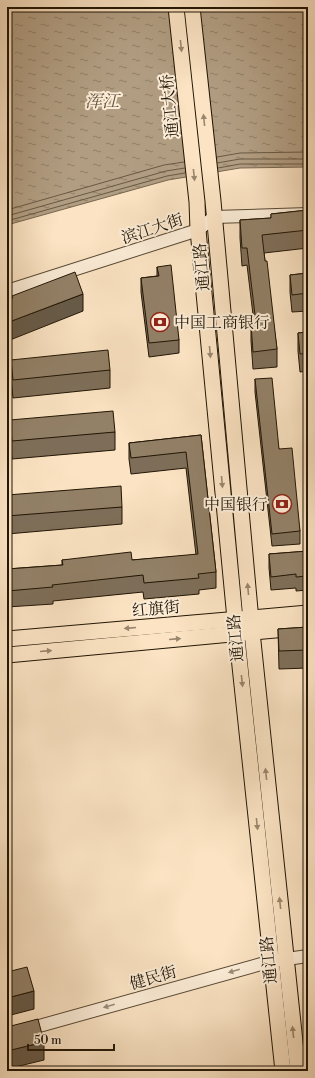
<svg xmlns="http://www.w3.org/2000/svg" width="315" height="1078" viewBox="0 0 315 1078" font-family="'Libre Bodoni','Noto Serif SC',serif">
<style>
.water{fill:url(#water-ripples);stroke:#776750}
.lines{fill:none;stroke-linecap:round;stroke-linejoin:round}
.shore{stroke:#695943;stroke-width:1}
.minor-casing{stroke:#584834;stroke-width:14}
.major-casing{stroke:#211504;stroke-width:17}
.minor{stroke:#fcedd8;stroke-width:12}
.major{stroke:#fbe3c3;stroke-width:15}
.wall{fill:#7e6e59;stroke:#211504}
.shaded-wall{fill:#665a48;stroke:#211504}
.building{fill:#928067;stroke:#211504}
.oneway{fill:#99866d}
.oneway2{fill:#998c79}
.labels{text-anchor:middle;stroke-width:4;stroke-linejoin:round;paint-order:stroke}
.street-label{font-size:16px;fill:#211504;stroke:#fcedd8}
.poi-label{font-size:16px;fill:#211504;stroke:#fcedd8;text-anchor:start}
.water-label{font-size:17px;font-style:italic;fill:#62523d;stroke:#fcedd8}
</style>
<defs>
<pattern id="water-ripples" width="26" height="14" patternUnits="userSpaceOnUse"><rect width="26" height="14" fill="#b19d82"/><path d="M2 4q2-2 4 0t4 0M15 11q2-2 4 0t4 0" fill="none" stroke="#907f68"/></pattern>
</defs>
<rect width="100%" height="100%" fill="#fbe3c3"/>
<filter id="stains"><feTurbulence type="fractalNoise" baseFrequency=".005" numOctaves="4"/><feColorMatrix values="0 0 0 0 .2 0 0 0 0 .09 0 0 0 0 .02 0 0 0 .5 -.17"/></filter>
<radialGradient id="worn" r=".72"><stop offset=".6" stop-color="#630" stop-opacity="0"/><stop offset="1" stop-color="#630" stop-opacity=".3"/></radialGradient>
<!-- water -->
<path class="water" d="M7,7H308V167L240,168L168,180L7,225Z"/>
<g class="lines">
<!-- shore -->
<g class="shore">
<path d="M217,157L240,153L308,152"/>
<path d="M217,163L240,159H308"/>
<path d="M218,168L240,164H308"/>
<path d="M7,210L164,165L184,162"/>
<path d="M7,216L166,171L185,168"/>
<path d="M7,221L167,176L185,173"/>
</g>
<defs>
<g id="minor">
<path d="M7,291L198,230L214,217L308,214"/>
<path d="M7,1035L272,961L308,956"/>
</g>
<g id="major">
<path d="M176,7L197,202L198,230L235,619L283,1071"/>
<path d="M192,7L213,201L252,632L298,1071"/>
<path d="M7,639L308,613"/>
<path d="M7,655L308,627"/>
</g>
</defs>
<!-- minor casing -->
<use href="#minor" class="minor-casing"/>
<!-- major casing -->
<use href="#major" class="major-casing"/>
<!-- minor -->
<use href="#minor" class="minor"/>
<!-- major -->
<use href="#major" class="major"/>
</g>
<!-- wall -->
<g class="wall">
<path d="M308,210V249V248L264,253L277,349V367L253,369L251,341V324L254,323L247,265L242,266L240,238V220L271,218V214Z"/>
<path d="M157,267L179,340V353L149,357L141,292V278L157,276Z"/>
<path d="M308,273V311L292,312L290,292V275Z"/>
<path d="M308,332V371L300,372L298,351V333Z"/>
<path d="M11,360L110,370V388L13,398L11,378Z"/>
<path d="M255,379L279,449L300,531V544L272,546L255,392Z"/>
<path d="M10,420L115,432V450L12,459L10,437Z"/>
<path d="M201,435L216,572V588L199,590V594L144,599L143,592L53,601V604L7,607V569L62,565V560H132L196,555L186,468L131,474L129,459V443Z"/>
<path d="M7,495L122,507V524L7,534Z"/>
<path d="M308,551V590L296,591V588L271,590L269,568V554Z"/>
<path d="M308,627V668L279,669L278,629Z"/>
</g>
<!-- shaded-wall -->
<g class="shaded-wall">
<path d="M83,294V311L10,340V341L7,342V324L9,322Z"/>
<path d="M34,991V1009L7,1016V998Z"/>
<path d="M44,1042V1060L7,1069V1051Z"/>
</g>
<!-- building -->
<g class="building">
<path d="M308,210V231V230L262,235L265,261H267L277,349L253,352L251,324L256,323L247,248H242L240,220L271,218V214Z"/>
<path d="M171,265L179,340L149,343L141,278L159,276L157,267Z"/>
<path d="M75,272L83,294L9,322L10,323L7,324V300L13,298L12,296Z"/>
<path d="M308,273V293L292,295L290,275Z"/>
<path d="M308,332V353L300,354L298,333Z"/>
<path d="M108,350L110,370L13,380L11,360Z"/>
<path d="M272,378L279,449L292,448L300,531L272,534L255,379Z"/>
<path d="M113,411L115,432L12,441L10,420Z"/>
<path d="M201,435L216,572L198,574L199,578L144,583L143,575L52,585L53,587L7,591V569L63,565L62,560L131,552L132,560L198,554L186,452L131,458L129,443Z"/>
<path d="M121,486L122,507L7,516V495Z"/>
<path d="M308,551V576L296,577V574L271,577L269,554Z"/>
<path d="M308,627V650L279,651L278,629Z"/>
<path d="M27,967L34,991L7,998V972Z"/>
<path d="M38,1019L44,1042L7,1051V1027Z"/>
</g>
<!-- one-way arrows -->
<defs><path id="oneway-solid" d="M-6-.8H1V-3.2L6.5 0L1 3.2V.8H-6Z"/></defs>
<g class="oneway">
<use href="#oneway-solid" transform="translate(181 46) rotate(84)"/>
<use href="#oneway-solid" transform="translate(204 120) rotate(-96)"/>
<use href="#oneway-solid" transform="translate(194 175) rotate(84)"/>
<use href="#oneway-solid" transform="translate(210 352) rotate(85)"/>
<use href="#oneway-solid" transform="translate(222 482) rotate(85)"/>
<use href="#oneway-solid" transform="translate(248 589) rotate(-95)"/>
<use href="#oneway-solid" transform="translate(130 628) rotate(175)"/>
<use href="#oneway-solid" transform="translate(175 639) rotate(-5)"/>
<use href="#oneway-solid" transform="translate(46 651) rotate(-5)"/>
<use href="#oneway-solid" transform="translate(242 681) rotate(84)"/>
<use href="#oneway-solid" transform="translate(266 774) rotate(-96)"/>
<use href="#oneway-solid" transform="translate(257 824) rotate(84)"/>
<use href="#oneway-solid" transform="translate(280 903) rotate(-96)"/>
<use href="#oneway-solid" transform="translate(293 1032) rotate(-96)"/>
</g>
<g class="oneway2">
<use href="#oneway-solid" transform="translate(234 971) rotate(164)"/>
<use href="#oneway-solid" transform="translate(109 1006) rotate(164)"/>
</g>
<!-- icons -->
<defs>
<symbol id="bank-ring" viewBox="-11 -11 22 22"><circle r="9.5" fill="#fcedd8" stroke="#8f2418" stroke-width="1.5"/><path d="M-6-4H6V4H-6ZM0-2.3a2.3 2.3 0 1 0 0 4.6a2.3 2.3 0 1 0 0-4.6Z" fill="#8f2418"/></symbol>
</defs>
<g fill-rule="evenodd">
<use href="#bank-ring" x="149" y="311" width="22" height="22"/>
<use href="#bank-ring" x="271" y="493" width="22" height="22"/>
</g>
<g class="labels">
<!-- street labels -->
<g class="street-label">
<text transform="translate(169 106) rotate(-96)" y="6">通江大桥</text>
<text transform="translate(152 228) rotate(-18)" y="6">滨江大街</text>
<text transform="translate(201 267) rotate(-95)" y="6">通江路</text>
<text transform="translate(156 608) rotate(-5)" y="6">红旗街</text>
<text transform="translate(235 638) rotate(-95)" y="6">通江路</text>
<text transform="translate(268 960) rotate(-96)" y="6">通江路</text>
<text transform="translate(153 977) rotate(-16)" y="6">健民街</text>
</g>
<!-- poi labels -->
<g class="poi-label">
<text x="174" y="328">中国工商银行</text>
<text x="268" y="510" text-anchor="end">中国银行</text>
</g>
<!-- water labels -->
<g class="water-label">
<text x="102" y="107">浑江</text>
</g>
</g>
<!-- margin -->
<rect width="315" height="1078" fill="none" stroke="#fbe3c3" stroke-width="24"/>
<rect x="8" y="8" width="299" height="1062" fill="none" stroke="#211504" stroke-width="2"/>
<rect x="12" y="12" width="291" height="1054" fill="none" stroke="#211504"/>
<!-- scale -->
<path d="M28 1044v6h86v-6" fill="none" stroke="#211504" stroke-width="2"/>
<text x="34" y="1044" font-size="12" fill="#211504" stroke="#fcedd8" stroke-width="3" paint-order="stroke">50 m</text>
<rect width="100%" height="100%" filter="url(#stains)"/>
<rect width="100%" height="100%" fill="url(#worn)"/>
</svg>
